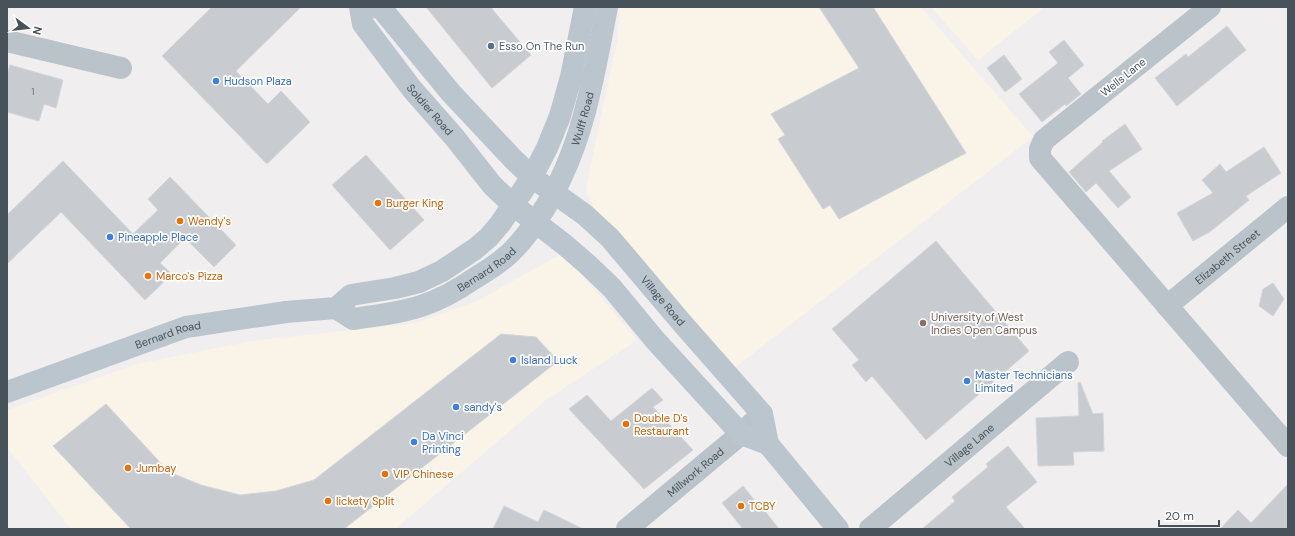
<svg xmlns="http://www.w3.org/2000/svg" width="1295" height="536" viewBox="0 0 1295 536" font-family="'DM Sans',sans-serif">
<style>
.commercial{fill:#faf4e8}
.building{fill:#c8cbd0;stroke:#d2d5d9}
.lines{fill:none;stroke-linecap:round;stroke-linejoin:round}
.street{stroke:#bac3ca;stroke-width:22}
.secondary{stroke:#bbc5ce;stroke-width:22}
.service-dot{fill:#5c6f8a;stroke:#fff;stroke-width:1.5}
.shop-dot{fill:#3f7fe0;stroke:#fff;stroke-width:1.5}
.food-dot{fill:#e8710a;stroke:#fff;stroke-width:1.5}
.education-dot{fill:#8d6e63;stroke:#fff;stroke-width:1.5}
.labels{text-anchor:middle;stroke-width:3.5;stroke-linejoin:round;paint-order:stroke}
.number-label{font-size:9px;fill:#677078}
.service-label{font-size:11px;fill:#4e5e75;stroke:#fff;text-anchor:start}
.street-label{font-size:11px;fill:#47525a;stroke:#fff}
.shop-label{font-size:11px;fill:#366cbe;stroke:#fff;text-anchor:start}
.food-label{font-size:11px;fill:#c56008;stroke:#fff;text-anchor:start}
.education-label{font-size:11px;fill:#785e54;stroke:#fff;text-anchor:start}
</style>
<rect width="100%" height="100%" fill="#f0eeee"/>
<!-- commercial -->
<g class="commercial">
<path d="M620,7H921L1033,137L733,369L597,212L586,192L589,173L617,42Z"/>
<path d="M931,7H1045L978,60Z"/>
<path d="M563,253L637,340L546,400L395,529H71L7,447V410L137,364L252,341L416,323L475,302Z"/>
</g>
<!-- building -->
<g class="building">
<path d="M212,7H301L236,71L268,104L281,91L310,122L267,164L162,56Z"/>
<path d="M426,7H492V9L531,55L492,88Z"/>
<path d="M819,7H873L966,153L839,219L830,205L823,209L778,139L785,135L771,114L859,68Z"/>
<path d="M1227,26L1246,50L1177,106L1155,78L1186,54L1188,57Z"/>
<path d="M1064,40L1084,65L1068,78L1081,94L1066,106L1065,104L1042,122L1019,94L1058,63L1049,52Z"/>
<path d="M1004,55L1022,79L1005,92L987,68Z"/>
<path d="M10,65L63,80L56,108L44,104L39,121L7,112V75Z"/>
<path d="M1125,124L1142,149L1109,171L1131,197L1118,208L1096,183L1086,192L1069,172L1103,142L1102,141Z"/>
<path d="M1264,147L1281,173L1246,196L1249,200L1211,231L1193,241L1177,213L1213,193L1202,180L1220,164L1226,172Z"/>
<path d="M366,155L424,220L390,250L332,185Z"/>
<path d="M63,161L133,234L158,210L148,199L170,177L236,245L214,267L185,238L160,263L172,274L145,300L61,212L7,264V215Z"/>
<path d="M936,241L1029,351L926,440L872,376L866,382L852,365L859,360L832,329Z"/>
<path d="M1273,283L1284,299L1273,316L1259,306L1263,289Z"/>
<path d="M501,334L536,337L558,361L344,529H131L53,446L106,404L169,472L201,485L240,495L276,491L314,480Z"/>
<path d="M1080,382L1093,414L1103,413L1104,451L1073,452L1074,465L1038,466L1036,418L1079,416L1078,383Z"/>
<path d="M652,388L663,400L653,407L693,450L644,489L569,409L587,395L611,421Z"/>
<path d="M1008,446L1037,482L1006,507L1025,529H922L955,501L952,497L988,467L986,464Z"/>
<path d="M1288,484V529H1220L1238,510L1251,523Z"/>
<path d="M743,486L760,507L761,506L779,529H743L722,503Z"/>
<path d="M504,506L538,522L544,510L583,529H493Z"/>
</g>
<g class="lines">
<!-- street -->
<g class="street">
<path d="M1210,7L1044,140L1040,149V158L1288,446"/>
<path d="M7,41L121,68"/>
<path id="s1" d="M1167,306L1288,207"/>
<path id="s2" d="M627,529L741,434L762,414"/>
<path id="s3" d="M870,529L1068,362"/>
</g>
<!-- secondary -->
<g class="secondary">
<path id="s4" d="M360,7L363,24L412,89L455,138L492,185L513,205L565,245L588,265L612,288L655,340L741,434L768,444"/>
<path id="s5" d="M376,7L382,9L451,93L513,159L532,177L585,215L610,238L682,323L762,414L768,444L838,529"/>
<path id="s6" d="M336,308L353,319C376,316 399,313 421,306C440,300 459,289 475,278C487,271 499,263 509,254C523,241 533,226 543,211C583,148 593,79 607,7"/>
<path id="s7" d="M7,392L186,327L286,312L336,308L351,295L395,288L419,282L442,271L475,249L489,237L500,224L532,177L547,148L560,116L571,77L585,7"/>
</g>
</g>
<!-- markers -->
<circle class="service-dot" cx="491" cy="46" r="4"/>
<g class="shop-dot">
<circle cx="216" cy="81" r="4"/>
<circle cx="110" cy="237" r="4"/>
<circle cx="513" cy="360" r="4"/>
<circle cx="967" cy="381" r="4"/>
<circle cx="456" cy="407" r="4"/>
<circle cx="414" cy="442" r="4"/>
</g>
<g class="food-dot">
<circle cx="378" cy="203" r="4"/>
<circle cx="180" cy="221" r="4"/>
<circle cx="148" cy="276" r="4"/>
<circle cx="626" cy="424" r="4"/>
<circle cx="128" cy="468" r="4"/>
<circle cx="385" cy="474" r="4"/>
<circle cx="328" cy="501" r="4"/>
<circle cx="741" cy="506" r="4"/>
</g>
<circle class="education-dot" cx="923" cy="323" r="4"/>
<g class="labels">
<!-- number labels -->
<g class="number-label">
<text x="33" y="95">1</text>
</g>
<!-- service labels -->
<g class="service-label">
<text x="499" y="50">Esso On The Run</text>
</g>
<!-- street labels -->
<g class="street-label">
<text transform="translate(1123 77) rotate(-39)" y="4">Wells Lane</text>
<text dy="4" stroke="none"><textPath href="#s4" startOffset="126">Soldier Road</textPath></text>
<text dy="4" stroke="none"><textPath href="#s6" startOffset="348">Wulff Road</textPath></text>
<text dy="4" stroke="none"><textPath href="#s1" startOffset="78">Elizabeth Street</textPath></text>
<text dy="4" stroke="none"><textPath href="#s6" startOffset="165">Bernard Road</textPath></text>
<text dy="4" stroke="none"><textPath href="#s5" startOffset="413">Village Road</textPath></text>
<text dy="4" stroke="none"><textPath href="#s7" startOffset="171">Bernard Road</textPath></text>
<text dy="4" stroke="none"><textPath href="#s3" startOffset="130">Village Lane</textPath></text>
<text dy="4" stroke="none"><textPath href="#s2" startOffset="89">Millwork Road</textPath></text>
</g>
<!-- shop labels -->
<g class="shop-label">
<text x="224" y="85">Hudson Plaza</text>
<text x="118" y="241">Pineapple Place</text>
<text x="521" y="364">Island Luck</text>
<text x="975" y="379">Master Technicians<tspan x="975" dy="13">Limited</tspan></text>
<text x="464" y="411">sandy's</text>
<text x="422" y="440">Da Vinci<tspan x="422" dy="13">Printing</tspan></text>
</g>
<!-- food labels -->
<g class="food-label">
<text x="386" y="207">Burger King</text>
<text x="188" y="225">Wendy's</text>
<text x="156" y="280">Marco's Pizza</text>
<text x="634" y="422">Double D's<tspan x="634" dy="13">Restaurant</tspan></text>
<text x="136" y="472">Jumbay</text>
<text x="393" y="478">VIP Chinese</text>
<text x="336" y="505">lickety Split</text>
<text x="749" y="510">TCBY</text>
</g>
<!-- education labels -->
<g class="education-label">
<text x="931" y="321">University of West<tspan x="931" dy="13">Indies Open Campus</tspan></text>
</g>
</g>
<!-- border -->
<rect width="1295" height="536" fill="none" stroke="#47525a" stroke-width="16"/>
<!-- north arrow -->
<g transform="translate(28 28) rotate(105)" stroke="#ffffff" stroke-width="3" paint-order="stroke">
<path d="M0-3L7 15L0 10L-7 15Z" fill="#47525a"/>
<text y="-6" font-size="11" font-weight="bold" text-anchor="middle" fill="#47525a">N</text>
</g>
<!-- scale -->
<path d="M1159 520v6h60v-6" fill="none" stroke="#47525a" stroke-width="2"/>
<text x="1165" y="520" font-size="12" fill="#47525a" stroke="#ffffff" stroke-width="3" paint-order="stroke">20 m</text>
</svg>
